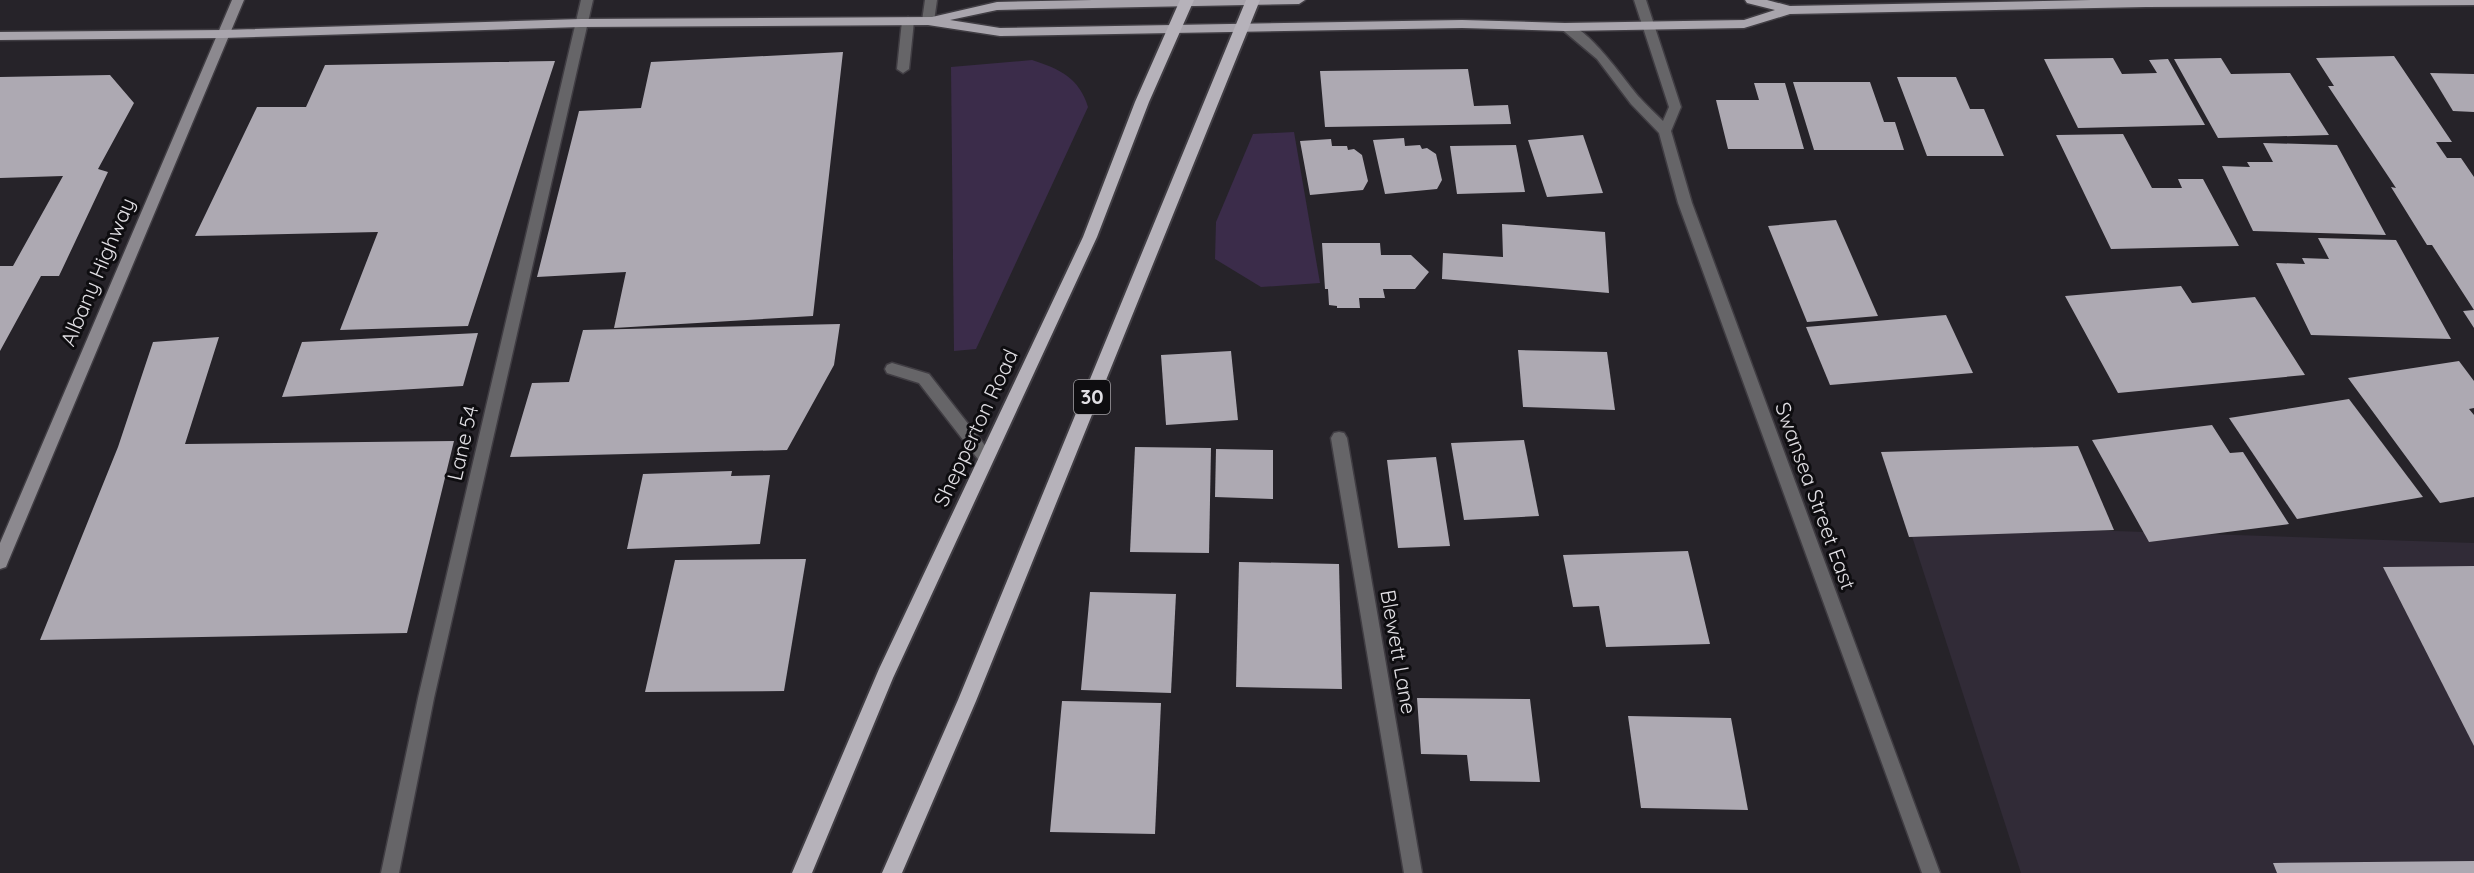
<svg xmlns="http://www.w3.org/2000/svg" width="2474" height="873" viewBox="0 0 2474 873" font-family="Quicksand,sans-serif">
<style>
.built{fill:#312b37}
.green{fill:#3b2c4a}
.building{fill:#ada9b2}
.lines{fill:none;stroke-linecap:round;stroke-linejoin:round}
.service-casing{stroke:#403d43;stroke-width:3}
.minor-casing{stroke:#403d43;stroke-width:3}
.tertiary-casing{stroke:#403d43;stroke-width:3}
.secondary-casing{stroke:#403d43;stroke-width:3}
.primary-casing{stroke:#403d43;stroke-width:3}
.trunk-casing{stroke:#403d43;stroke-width:4}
.service{fill:#666568;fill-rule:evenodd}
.minor{fill:#666568;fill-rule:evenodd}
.tertiary{fill:#666568;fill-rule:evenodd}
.secondary{fill:#8c898f;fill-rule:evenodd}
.primary{fill:#a9a5ad;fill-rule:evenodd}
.trunk{fill:#b6b2ba;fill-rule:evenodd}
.labels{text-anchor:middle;stroke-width:6;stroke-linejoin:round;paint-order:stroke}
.shield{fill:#0e0d10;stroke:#a2a0a4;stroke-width:1.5}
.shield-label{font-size:20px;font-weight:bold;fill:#e1dfe4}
.street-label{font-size:21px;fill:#e1dfe4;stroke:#0e0d10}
</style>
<rect width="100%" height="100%" fill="#262329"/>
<!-- built -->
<path class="built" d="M1908,524L2474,543V873H2021Z"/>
<!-- green -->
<g class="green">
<path d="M1032,60C1060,69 1079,78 1088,107L976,349L954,351L951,67Z"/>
<path d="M1294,132L1320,283L1261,287L1215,259L1216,222L1253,134Z"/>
</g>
<!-- building -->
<g class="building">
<path d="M843,52L813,316L614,328L626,272L537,277L579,111L641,108L651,62Z"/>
<path d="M2394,56L2452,142H2436L2447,158H2461L2474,177V328L2463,311L2474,310L2432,245H2427L2391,187L2396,188L2328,86H2334L2316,58Z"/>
<path d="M2113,58L2122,74L2157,73L2149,60L2168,59L2205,125L2078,128L2044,59Z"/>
<path d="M2221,58L2231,74L2290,73L2329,135L2218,138L2174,59Z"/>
<path d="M555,61L468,326L340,330L378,232L195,236L257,107H306L325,65Z"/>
<path d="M1468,69L1474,106L1508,105L1511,124L1325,127L1320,71Z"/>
<path d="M2430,73L2474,74V112L2453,111Z"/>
<path d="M110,75L134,103L98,169L108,172L59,276H41L0,351V266H13L63,176L0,178V77Z"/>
<path d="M1897,77H1956L1970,109H1984L2004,156H1927Z"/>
<path d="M1793,82H1870L1884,122H1895L1904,150H1814Z"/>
<path d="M1754,83H1785L1804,149H1728L1716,100H1759Z"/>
<path d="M2123,134L2152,188H2182L2178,179H2203L2239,246L2111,249L2056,135Z"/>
<path d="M1583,135L1603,193L1547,197L1528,140Z"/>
<path d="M1404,138L1405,146L1420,145L1422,149L1427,148L1436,154L1442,180L1437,189L1385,194L1373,140Z"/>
<path d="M1331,139L1332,146H1347L1348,150L1354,149L1362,155L1368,181L1363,190L1310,195L1300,141Z"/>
<path d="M2263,143L2337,145L2386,235L2253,231L2222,166L2250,167L2247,162H2273Z"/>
<path d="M1516,145L1525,192L1457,194L1450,146Z"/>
<path d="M1836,220L1878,316L1807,322L1768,226Z"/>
<path d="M1502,224L1605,232L1609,293L1442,279L1443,253L1503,257Z"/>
<path d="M2318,238L2396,240L2451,339L2311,335L2276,263L2305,264L2302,258L2329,259Z"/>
<path d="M1322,243H1380L1381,255H1411L1429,272L1415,289H1383L1385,298H1359L1360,308H1337V306L1329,305L1328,289H1325Z"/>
<path d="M2181,286L2192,303L2255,297L2305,375L2118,393L2065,296Z"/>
<path d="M1946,315L1973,373L1830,385L1806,327Z"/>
<path d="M840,324L834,365L787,450L510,457L532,383L569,382L583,330Z"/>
<path d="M478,333L463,386L282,397L302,342Z"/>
<path d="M219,337L185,444L454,441L407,633L40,640L118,447L153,342Z"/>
<path d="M1518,350L1607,352L1615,410L1523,407Z"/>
<path d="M1231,351L1238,420L1166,425L1161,355Z"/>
<path d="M2459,361L2474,381V408L2469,409L2474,415V497L2440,503L2348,378Z"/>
<path d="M2349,399L2423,497L2297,519L2229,418Z"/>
<path d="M2212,425L2230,453L2243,452L2289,524L2149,542L2092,440Z"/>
<path d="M1524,440L1539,516L1464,520L1451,443Z"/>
<path d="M2078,446L2114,530L1909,537L1881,452Z"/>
<path d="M1135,447L1211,448L1209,553L1130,552Z"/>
<path d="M1216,449L1273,450V499L1215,497Z"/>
<path d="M1436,457L1450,546L1398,548L1387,460Z"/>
<path d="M732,471L731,476L770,475L760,544L627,549L643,474Z"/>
<path d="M1688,551L1710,644L1606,647L1599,606L1573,607L1563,555Z"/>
<path d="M806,559L784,691L645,692L675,560Z"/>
<path d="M1239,562L1339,564L1342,689L1236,687Z"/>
<path d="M2474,566V746L2383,567Z"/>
<path d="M1090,592L1176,594L1171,693L1081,690Z"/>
<path d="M1417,698L1530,699L1540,782L1470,781L1467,755L1421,754Z"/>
<path d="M1062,701L1161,703L1155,834L1050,832Z"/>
<path d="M1628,716L1731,718L1748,810L1641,808Z"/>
<path d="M2474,861V873H2277L2273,863Z"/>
</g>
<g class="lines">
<defs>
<g id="service">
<path d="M581,0H593L434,698L399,873H381L418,698Z"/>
<path d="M908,17L914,21L909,69L903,73L897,69L902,21Z"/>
<path d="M892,363L929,374L991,453L994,458L991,463L986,464L981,463L919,383L887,373L885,369L887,365Z"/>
<path d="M1339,432L1344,433L1347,438L1422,873H1404L1331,438L1334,433Z"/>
</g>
<path id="minor" d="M925,0H937L934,21L928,25L922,21Z"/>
<path id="tertiary" d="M1634,0H1646L1681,107L1671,131L1692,203L1940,873H1922L1678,203L1659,133L1631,104L1597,59L1559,27L1561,24C1583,18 1626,83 1640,98C1647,106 1655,113 1663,121L1669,107Z"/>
<path id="secondary" d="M232,0H244L8,562L6,567L0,569V543Z"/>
<path id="primary" d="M1093,0H1305L1299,4L997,10L950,20L1000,28L1462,20L1565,23L1744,20L1775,10L1747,3L1745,0H1767L1790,6L2091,0H2474V5L2146,7L1790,14L1744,28L1565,31L1462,28L1000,36L928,25L581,27L223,38L0,40V32L223,30L581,19L932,17L997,2Z"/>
<g id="trunk">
<path d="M1180,0H1194L1149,102L1097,237L893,678L812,873H792L879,669L1083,237L1135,102Z"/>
<path d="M1246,0H1260L976,701L902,873H882L958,700Z"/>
</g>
</defs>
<!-- service casing -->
<use href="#service" class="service-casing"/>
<!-- minor casing -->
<use href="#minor" class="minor-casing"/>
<!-- tertiary casing -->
<use href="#tertiary" class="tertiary-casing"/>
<!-- secondary casing -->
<use href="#secondary" class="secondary-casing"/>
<!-- primary casing -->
<use href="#primary" class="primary-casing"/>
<!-- trunk casing -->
<use href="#trunk" class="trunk-casing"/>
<!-- service -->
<use href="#service" class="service"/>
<!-- minor -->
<use href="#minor" class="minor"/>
<!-- tertiary -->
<use href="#tertiary" class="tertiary"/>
<!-- secondary -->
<use href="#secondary" class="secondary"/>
<!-- primary -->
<use href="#primary" class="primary"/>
<!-- trunk -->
<use href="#trunk" class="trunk"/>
</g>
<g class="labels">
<!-- shield labels -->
<rect class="shield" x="1074" y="380" width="36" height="34" rx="4.5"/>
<g class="shield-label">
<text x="1092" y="404">30</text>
</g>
<!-- street labels -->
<g class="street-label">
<text transform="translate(98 272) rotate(-67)" y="7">Albany Highway</text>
<text transform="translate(976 428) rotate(-65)" y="7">Shepperton Road</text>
<text transform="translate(463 443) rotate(-77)" y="7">Lane 54</text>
<text transform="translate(1815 496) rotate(70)" y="7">Swansea Street East</text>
<text transform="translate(1398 652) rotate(80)" y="7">Blewett Lane</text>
</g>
</g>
</svg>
